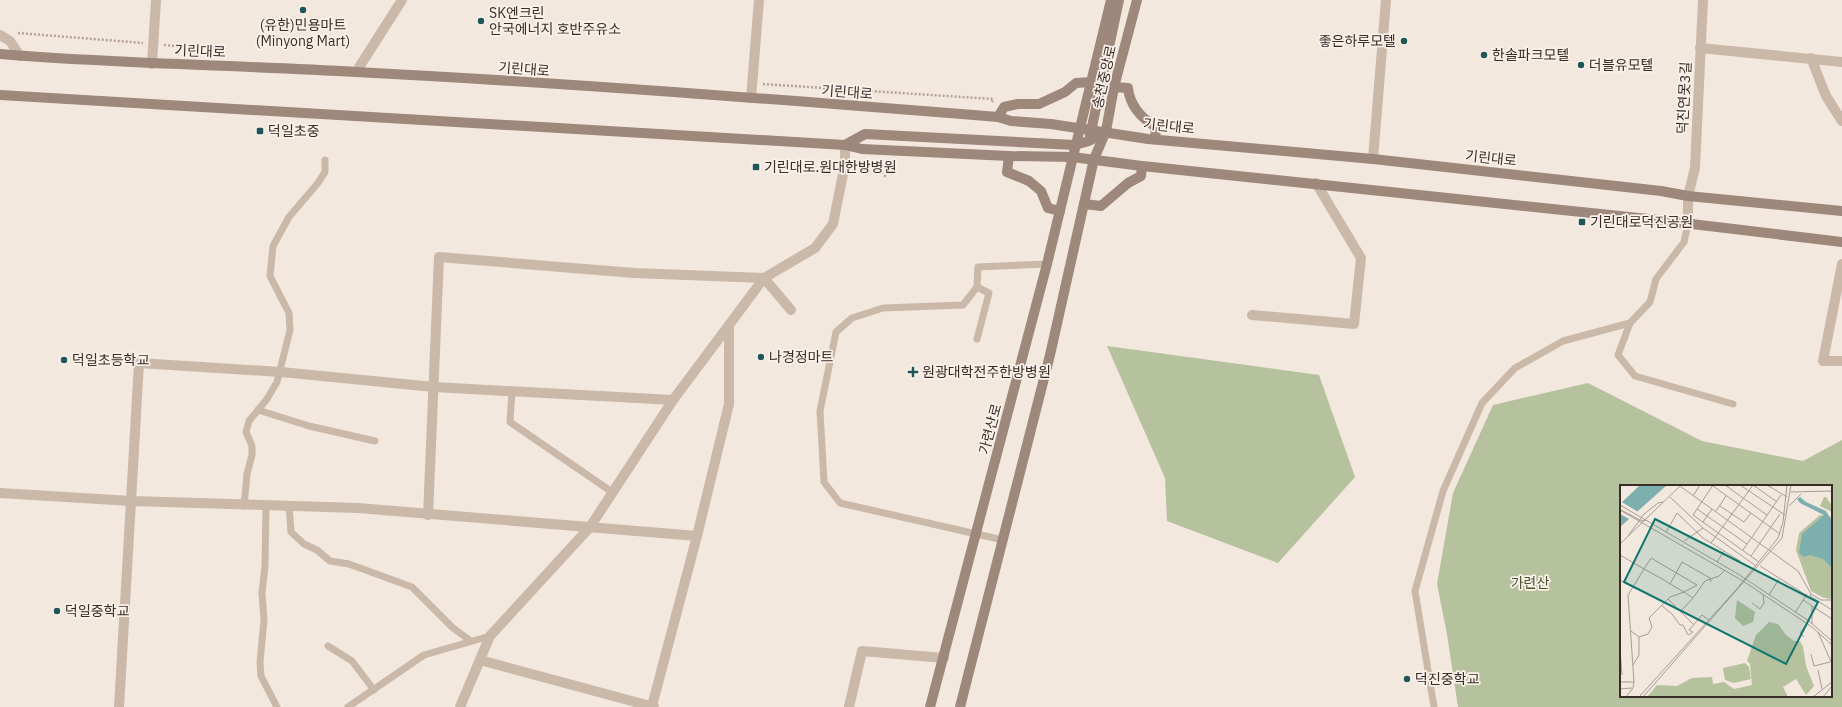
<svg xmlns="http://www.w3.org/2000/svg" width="1842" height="707" viewBox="0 0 1842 707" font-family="'IBM Plex Sans','Noto Sans KR',sans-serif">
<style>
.green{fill:#b6c19e;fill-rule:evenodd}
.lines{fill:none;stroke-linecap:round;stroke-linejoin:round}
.path{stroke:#b6a194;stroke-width:2.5;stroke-dasharray:2 2;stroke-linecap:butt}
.lane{stroke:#cab8a9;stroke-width:7}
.street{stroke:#cab8a9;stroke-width:10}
.secondary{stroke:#9e877b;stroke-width:10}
.poi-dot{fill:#1f5759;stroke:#faf2ea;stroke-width:1.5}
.labels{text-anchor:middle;stroke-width:3.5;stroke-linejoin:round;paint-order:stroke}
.poi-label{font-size:14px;fill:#382d29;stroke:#faf2ea;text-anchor:start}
.street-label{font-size:14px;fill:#382d29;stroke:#faf2ea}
.park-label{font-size:14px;fill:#48562d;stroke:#faf2ea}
.inset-road{fill:none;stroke:#a89d96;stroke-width:1}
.view{fill:#0f766e;fill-opacity:0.15;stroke:#0f766e;stroke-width:2}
.inset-edge{fill:none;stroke:#382d29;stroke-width:2}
</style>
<rect width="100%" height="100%" fill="#f2e8de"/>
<!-- green -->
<g class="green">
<path d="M1107,346L1319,375L1355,477L1278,563L1167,521L1165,478Z"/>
<path d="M1588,383L1702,441L1803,461L1842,440V707H1458L1447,634L1437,584L1453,493L1493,405ZM1621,486H1831V696H1621Z"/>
</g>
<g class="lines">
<!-- path -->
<g class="path">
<path d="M18,33L143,43"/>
<path d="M164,45L185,47"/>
<path d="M763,84L993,99L992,102"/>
<path d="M856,164L875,166L886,177"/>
</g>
<!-- lane -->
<g class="lane">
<path d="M977,287L963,305L883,308L852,318L836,332L820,411L824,482L840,503L1003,540"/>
<path d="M1630,323L1618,355L1635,376L1733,404"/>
<path d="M977,339L989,293L977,287L978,267L1047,264"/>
<path d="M512,391L510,422L612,492"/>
<path d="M258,410L309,426L375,441"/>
<path d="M244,506L247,474L252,455V446L246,432L249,421L267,399L277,382L290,330L289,313L270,276L273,246L289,217L318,183L325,172V160"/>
<path d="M266,506L265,566L262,593L264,620L260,662L261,676L277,707"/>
<path d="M289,506L291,532L304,544L317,550L330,561L349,564L412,587L453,628L471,641"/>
<path d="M328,646L352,661L374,690"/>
<path d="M348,707L424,655L490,636"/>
<path d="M1434,707L1415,591L1443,491L1482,403L1515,368L1563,341L1630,323L1650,302L1656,279L1684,242L1688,224"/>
</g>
<!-- street -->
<g class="street">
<path d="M0,35L10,41L20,56"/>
<path d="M1700,48L1842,62"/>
<path d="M1811,58L1826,96L1842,121"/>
<path d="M152,64L156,0"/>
<path d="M356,72L402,0"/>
<path d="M751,98L759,0"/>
<path d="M1373,159L1386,0"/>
<path d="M1688,224V196L1695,168L1703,0"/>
<path d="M1842,264L1823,361H1842"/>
<path d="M1252,315L1354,324L1361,258L1316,183"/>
<path d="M673,400L729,325"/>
<path d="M0,493L131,501L119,707"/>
<path d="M428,515L439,257L634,273L764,278L791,310"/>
<path d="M697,536L729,404V325L764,278L815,248L833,224L845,164V145"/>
<path d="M480,660L654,707"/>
<path d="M460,707L490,636L590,527L673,400L434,387L281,372L139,363L131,501L358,508L697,536L652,706"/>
<path d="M849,707L862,651L944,658"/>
</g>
<!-- secondary -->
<g class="secondary">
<path d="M0,54C119,64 238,65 356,72C570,83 784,100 998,117L1011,121L1051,124L1148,139L1373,159L1661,191L1688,196L1842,211"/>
<path d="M1114,87L1128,88C1130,106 1141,118 1156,127L1155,139"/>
<path d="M0,95L845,145L862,149L1009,156L1072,157L1142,166L1658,220L1842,242"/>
<path d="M998,117L1004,107L1018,104H1039L1065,92L1076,83L1091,82"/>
<path d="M1090,136L1119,0"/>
<path d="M845,145L865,134L1075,145L1089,141L1106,131"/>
<path d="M1009,156L1007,172L1029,181L1041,191L1048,208L1060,211"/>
<path d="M1084,204L1101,206L1128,183L1141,176L1142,166"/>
<path d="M930,707L1047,264L1111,0"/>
<path d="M960,707L1050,355L1094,159L1106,131L1114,87L1137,0"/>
</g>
</g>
<!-- markers -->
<g class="poi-dot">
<circle cx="303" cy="10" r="4"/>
<circle cx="481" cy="21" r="4"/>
<circle cx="1404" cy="41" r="4"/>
<circle cx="1484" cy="55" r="4"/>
<circle cx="1581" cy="65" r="4"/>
<rect x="256" y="127" width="8" height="8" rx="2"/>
<rect x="752" y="163" width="8" height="8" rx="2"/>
<rect x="1578" y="218" width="8" height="8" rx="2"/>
<circle cx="761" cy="357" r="4"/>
<circle cx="64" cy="360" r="4"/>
<path d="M911 366h4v4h4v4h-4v4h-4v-4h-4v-4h4z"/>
<circle cx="57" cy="611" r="4"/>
<circle cx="1407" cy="679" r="4"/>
</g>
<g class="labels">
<!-- poi labels -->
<g class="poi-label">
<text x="489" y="18">SK엔크린<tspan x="489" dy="16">안국에너지 호반주유소</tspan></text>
<text x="303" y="30" text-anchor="middle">(유한)민용마트<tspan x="303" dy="16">(Minyong Mart)</tspan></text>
<text x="1396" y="46" text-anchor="end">좋은하루모텔</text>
<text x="1492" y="60">한솔파크모텔</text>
<text x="1589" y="70">더블유모텔</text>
<text x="268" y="136">덕일초중</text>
<text x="764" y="172">기린대로.원대한방병원</text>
<text x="1590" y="227">기린대로덕진공원</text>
<text x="769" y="362">나경정마트</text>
<text x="72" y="365">덕일초등학교</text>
<text x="922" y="377">원광대학전주한방병원</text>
<text x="65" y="616">덕일중학교</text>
<text x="1415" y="684">덕진중학교</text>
</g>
<!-- street labels -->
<g class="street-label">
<text transform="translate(200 51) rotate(2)" y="5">기린대로</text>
<text transform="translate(524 69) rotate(4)" y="5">기린대로</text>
<text transform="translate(1104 77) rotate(-77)" y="5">송천중앙로</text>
<text transform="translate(847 92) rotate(4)" y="5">기린대로</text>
<text transform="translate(1684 98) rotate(-87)" y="5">덕진연못3길</text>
<text transform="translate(1169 126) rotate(6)" y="5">기린대로</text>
<text transform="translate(1491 158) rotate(6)" y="5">기린대로</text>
<text transform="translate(990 429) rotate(-75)" y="5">가련산로</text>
</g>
<!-- park labels -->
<g class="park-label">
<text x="1530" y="588">가련산</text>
</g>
</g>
<!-- overview -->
<g transform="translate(1620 485)">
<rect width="212" height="212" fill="#f2e8de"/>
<path d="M204,12H206L212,21V27L200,21ZM200,30L212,32V113L209,114L202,112L191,106L176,65L179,48ZM117,115L135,127L133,137L123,141L115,133ZM149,137L158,139L166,150L174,156H180L183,162L186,181L194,201L186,210L176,194L163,202L168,212H27L37,200L57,201L72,193L92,192L93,199L104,197L114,204L132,200L130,179L127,176L136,150ZM125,178L129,182L131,194L114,198L105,195L103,183Z" fill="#b6c19e"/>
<path d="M20,0H47L0,42V19ZM180,12L186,17L206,26L212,36V83L203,74L190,70L183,72L179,68L182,49L204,30L180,18L177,14Z" fill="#7dafaf"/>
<path d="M0,16L20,28L11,35L0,29Z" fill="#f2e8de"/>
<path class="inset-road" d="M93,0L73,30L139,77M105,0L147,30M120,0L165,30M133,0L157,17M147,0L167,12M60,1L178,86L191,109L201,115H212M93,1L160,49M171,7L212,6M73,11L80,0M50,12L83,43L136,81M0,20L118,89L189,136L212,156M100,21L124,37L131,28M169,21L181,9M77,24L127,59M0,25L123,96L192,142L212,160M1,25L22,36L26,35M96,26L106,11M83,37L92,24M46,47L57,28L83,53L120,76M8,51L24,29L38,18L43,17M64,56L83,43M91,58L133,0M0,59L60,1M123,65L161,10M0,70L24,84L8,110L14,197L13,203L6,212M131,71L160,29M97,77L104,66M140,81L186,110M0,95L14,103M50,99L62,77L90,93L91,97M191,109L190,111L212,125M149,110L159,94M73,113L85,96L99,91L105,85M48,114L74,140M183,115L212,134M132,118L140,124L144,118L143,110M41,120L52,129L60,140H63L68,150L73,147M175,128L187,109M192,139V121M11,146L19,152L28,149L32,142L29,133L50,112L64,107L77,100L31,73L24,84L44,95L50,99L64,107L73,113L61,126M73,147L69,145L82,130L89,135M198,147L212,179M184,152L180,148L187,139M0,164L2,190M191,169L194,181L210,177M13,180L19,170V152M198,185L202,204M0,197H14M0,204L12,203M19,212L116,105L158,53L163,37L167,0M23,212L162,53L171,0M193,212L212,197M203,212L212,201"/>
<path class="view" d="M35,34L198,117L166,179L4,97Z"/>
<rect width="212" height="212" class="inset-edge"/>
</g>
</svg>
